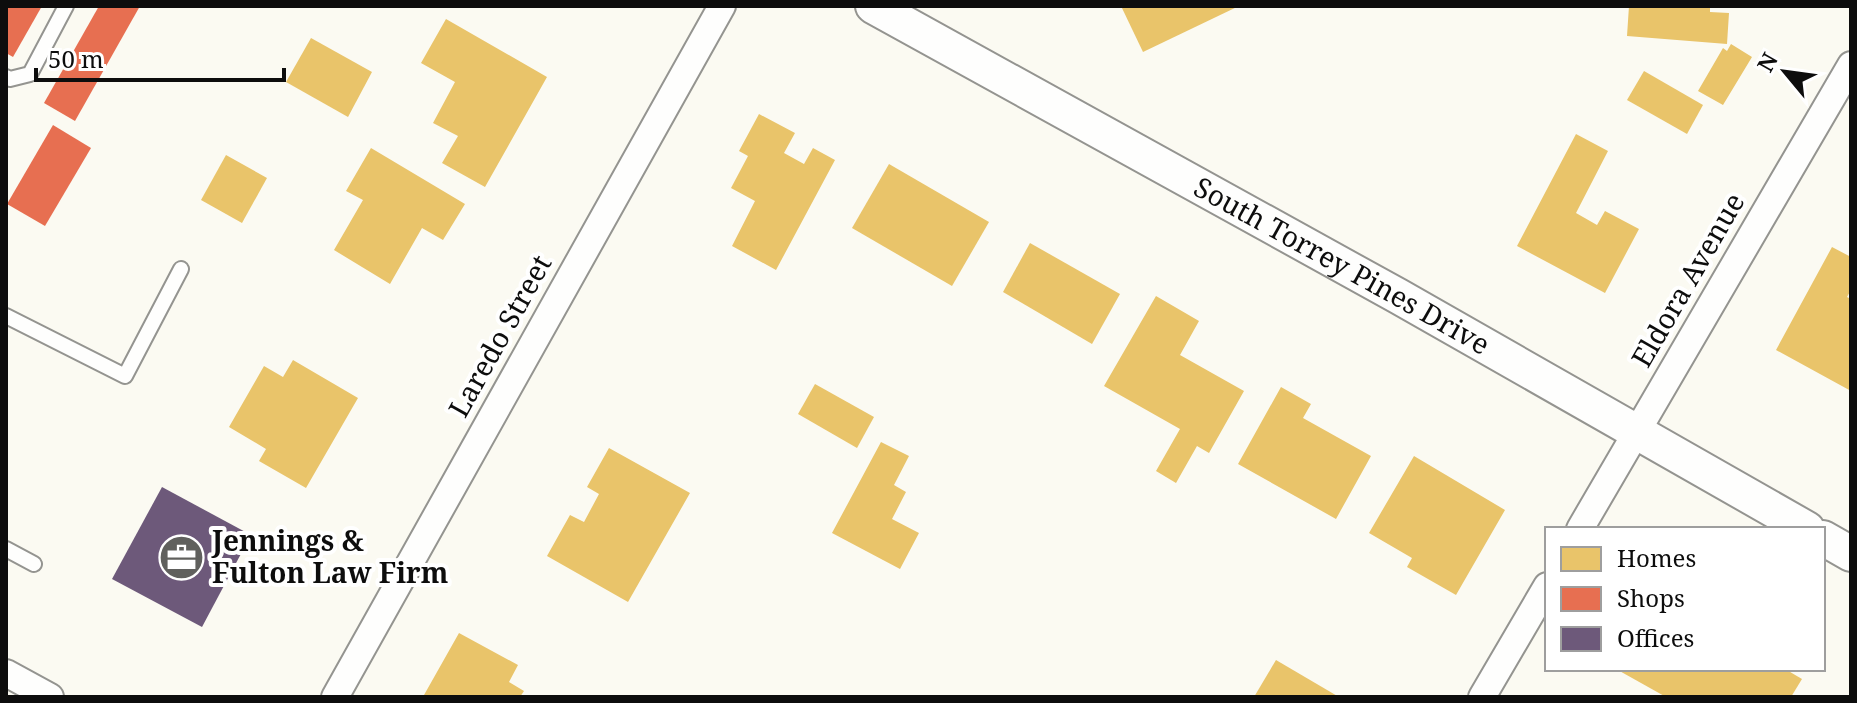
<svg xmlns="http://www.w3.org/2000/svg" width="1857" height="703" viewBox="0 0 1857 703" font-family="'Noto Serif',serif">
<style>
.homes{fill:#e9c46a}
.shops{fill:#e76f51}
.offices{fill:#6d597a}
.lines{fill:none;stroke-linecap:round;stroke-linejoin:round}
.service-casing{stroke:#949490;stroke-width:18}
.minor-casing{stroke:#949490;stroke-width:30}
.tertiary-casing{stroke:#949490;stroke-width:38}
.service{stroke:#fefefd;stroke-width:14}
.minor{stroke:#fefefd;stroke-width:26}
.tertiary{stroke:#fefefd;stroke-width:34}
.labels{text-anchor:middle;stroke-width:8;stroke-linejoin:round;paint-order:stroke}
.street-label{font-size:28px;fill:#0d0d0d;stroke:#fff}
.poi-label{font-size:28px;font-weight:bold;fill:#0d0d0d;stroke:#fff;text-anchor:start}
</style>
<rect width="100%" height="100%" fill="#fbfaf2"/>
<!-- homes -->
<g class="homes">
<path d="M1121,6H1239L1143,52Z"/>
<path d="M1629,6H1710V12L1729,13L1727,44L1627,36Z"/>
<path d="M446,19L547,77L485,187L442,163L458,136L433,123L455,82L421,63Z"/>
<path d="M311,38L372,72L348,117L286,82Z"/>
<path d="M1731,44L1752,57L1723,105L1698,91L1723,48L1727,51Z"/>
<path d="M1644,71L1703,105L1687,134L1627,100Z"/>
<path d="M759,114L795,133L784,153L804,164L813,148L835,160L776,270L732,246L755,201L731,188L748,156L739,151Z"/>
<path d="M1576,134L1608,151L1576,213L1597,225L1605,211L1639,229L1605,293L1517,246Z"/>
<path d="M371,148L465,204L443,240L422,228L390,284L334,250L363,200L346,191Z"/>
<path d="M226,155L267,178L242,223L201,200Z"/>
<path d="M889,164L989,222L952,286L852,228Z"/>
<path d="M1030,243L1120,294L1092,344L1003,292Z"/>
<path d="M1832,247L1851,257V290L1847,297L1851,299V391L1776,350Z"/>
<path d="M1156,296L1199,321L1180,355L1244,391L1209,453L1197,446L1176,483L1156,471L1180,429L1104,386Z"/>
<path d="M293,360L358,398L306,488L259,461L266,449L229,427L264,366L283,377Z"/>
<path d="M815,384L874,417L857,448L798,414Z"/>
<path d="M1281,387L1311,404L1303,418L1371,456L1336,519L1238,464Z"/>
<path d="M881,442L909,456L894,485L906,492L892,519L919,533L900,569L832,533Z"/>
<path d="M609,448L690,493L628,602L547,556L570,515L584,522L599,494L587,487Z"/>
<path d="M1414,456L1505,510L1456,595L1407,567L1412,558L1369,533Z"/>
<path d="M459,633L518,665L509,682L524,691L520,697L424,695Z"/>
<path d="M1276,660L1339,697H1254Z"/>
<path d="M1616,669H1785L1802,679L1791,697H1666Z"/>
</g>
<!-- shops -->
<g class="shops">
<path d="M6,6H42L13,57L6,53Z"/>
<path d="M99,6H140L75,121L44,103Z"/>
<path d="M53,125L91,148L45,226L7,204Z"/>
</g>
<!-- offices -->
<path class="offices" d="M162,487L251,535L202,627L112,579Z"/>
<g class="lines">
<defs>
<g id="service">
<path d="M6,77L10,79L30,74L66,6"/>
<path d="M6,316L125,376L181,269"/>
<path d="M6,549L34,564"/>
</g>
<g id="minor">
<path d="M1580,529L1851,65"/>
<path d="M6,673L50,697"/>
<path d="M335,697L722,6"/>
<path d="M1482,697L1547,586"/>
</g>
<g id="tertiary">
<path id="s1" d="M873,6L1398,296L1807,529"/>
<path d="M1823,538L1851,554"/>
</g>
</defs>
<!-- service casing -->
<use href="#service" class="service-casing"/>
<!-- minor casing -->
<use href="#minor" class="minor-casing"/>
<!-- tertiary casing -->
<use href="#tertiary" class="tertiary-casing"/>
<!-- service -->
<use href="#service" class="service"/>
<!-- minor -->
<use href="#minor" class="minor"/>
<!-- tertiary -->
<use href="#tertiary" class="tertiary"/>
</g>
<!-- icons -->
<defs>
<symbol id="office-disc" viewBox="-11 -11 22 22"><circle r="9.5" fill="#60605d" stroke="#fff"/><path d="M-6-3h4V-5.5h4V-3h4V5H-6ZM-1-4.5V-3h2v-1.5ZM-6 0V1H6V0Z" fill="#fff"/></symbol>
</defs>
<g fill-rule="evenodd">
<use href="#office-disc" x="156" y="532" width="51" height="51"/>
</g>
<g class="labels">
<!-- street labels -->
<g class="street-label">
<text dy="10" stroke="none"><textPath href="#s1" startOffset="536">South Torrey Pines Drive</textPath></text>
<text transform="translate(1688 280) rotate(-60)" y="10">Eldora Avenue</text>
<text transform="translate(500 336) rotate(-61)" y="10">Laredo Street</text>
</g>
<!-- poi labels -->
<g class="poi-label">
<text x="212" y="551">Jennings &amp;<tspan x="212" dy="32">Fulton Law Firm</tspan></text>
</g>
</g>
<!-- border -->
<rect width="1857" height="703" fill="none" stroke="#0d0d0d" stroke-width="16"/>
<!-- legend -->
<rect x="1545" y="527" width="280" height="144" fill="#ffffff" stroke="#9e9e9e" stroke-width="2"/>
<rect x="1561" y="547" width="40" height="24" fill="#e9c46a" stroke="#9e9e9e" stroke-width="2"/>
<text x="1617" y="567" font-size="24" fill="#0d0d0d">Homes</text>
<rect x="1561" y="587" width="40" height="24" fill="#e76f51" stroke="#9e9e9e" stroke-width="2"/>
<text x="1617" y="607" font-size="24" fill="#0d0d0d">Shops</text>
<rect x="1561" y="627" width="40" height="24" fill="#6d597a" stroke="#9e9e9e" stroke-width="2"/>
<text x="1617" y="647" font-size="24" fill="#0d0d0d">Offices</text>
<!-- north arrow -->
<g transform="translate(1785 72) rotate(299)" stroke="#ffffff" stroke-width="6" paint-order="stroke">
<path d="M0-6L14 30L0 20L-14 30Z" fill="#0d0d0d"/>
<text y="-12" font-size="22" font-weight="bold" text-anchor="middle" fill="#0d0d0d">N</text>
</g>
<!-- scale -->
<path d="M36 68v12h248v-12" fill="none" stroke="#0d0d0d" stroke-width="4"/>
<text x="48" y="68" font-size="24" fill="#0d0d0d" stroke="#ffffff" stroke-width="6" paint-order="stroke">50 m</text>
</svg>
